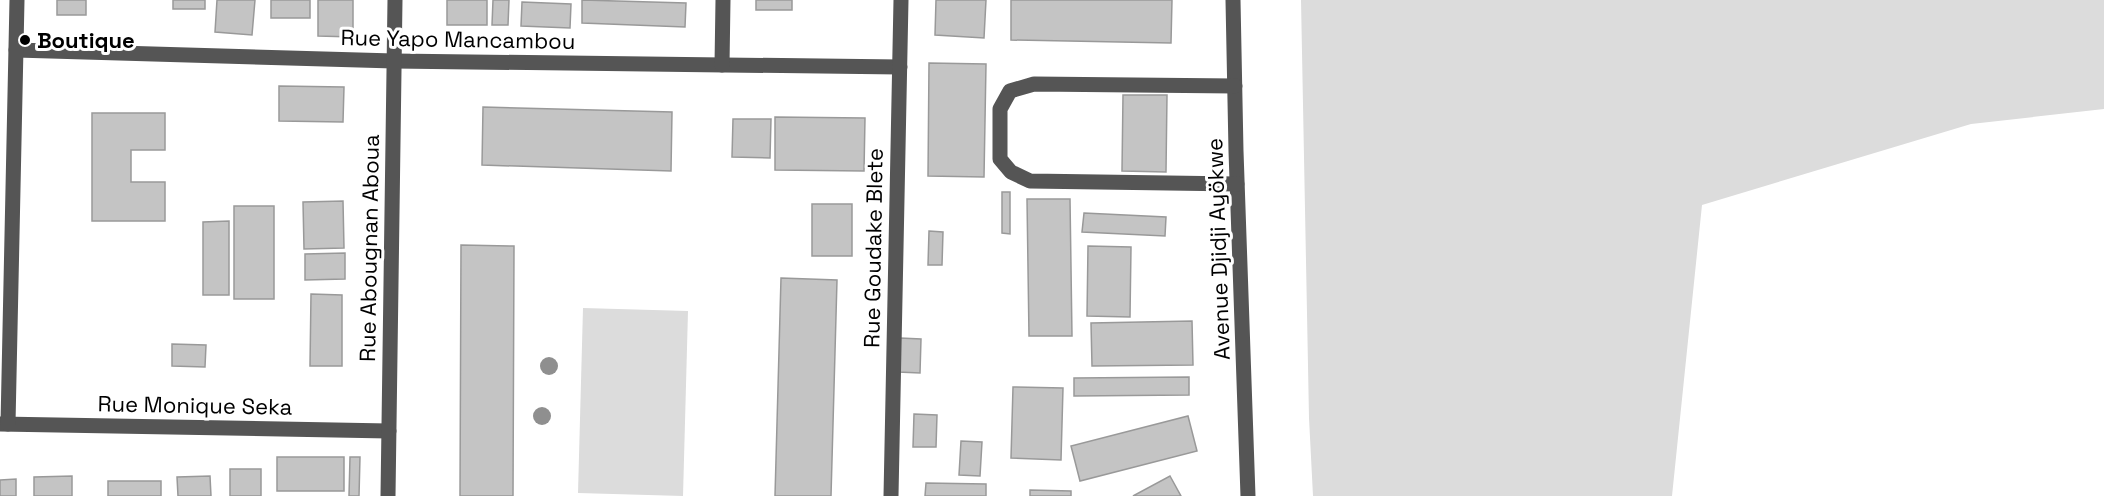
<svg xmlns="http://www.w3.org/2000/svg" width="2104" height="496" viewBox="0 0 2104 496" font-family="'Space Grotesk',sans-serif">
<style>
.green{fill:#dcdcdc}
.building{fill:#c4c4c4;stroke:#999;stroke-width:1.5}
.lines{fill:none;stroke-linecap:round;stroke-linejoin:round}
.minor{stroke:#555;stroke-width:15}
.tree{fill:#8f8f8f}
.poi-dot{fill:#000;stroke:#fff;stroke-width:2}
.labels{text-anchor:middle;stroke-width:6;stroke-linejoin:round;paint-order:stroke}
.street-label{font-size:22px;fill:#000;stroke:#fff}
.poi-label{font-size:22px;font-weight:bold;fill:#000;stroke:#fff;text-anchor:start}
</style>
<rect width="100%" height="100%" fill="#fff"/>
<!-- green -->
<g class="green">
<path d="M1301,0H2104V109L1971,124L1702,205L1672,496H1313L1309,418Z"/>
<path d="M583,308L688,311L683,496L578,493Z"/>
</g>
<!-- building -->
<g class="building">
<rect x="57" y="0" width="29" height="15"/>
<rect x="173" y="0" width="32" height="9"/>
<path d="M217,0H255L252,35L215,32Z"/>
<rect x="271" y="0" width="39" height="18"/>
<path d="M318,0H353V37L318,36Z"/>
<rect x="447" y="0" width="40" height="25"/>
<path d="M493,0H509L508,25H492Z"/>
<path d="M582,0L686,3L685,27L582,23Z"/>
<rect x="756" y="0" width="36" height="10"/>
<path d="M936,0H986L984,38L935,35Z"/>
<path d="M1011,0H1172L1171,43L1011,40Z"/>
<path d="M522,2L571,4L570,28L521,26Z"/>
<path d="M929,63L986,64L984,177L928,176Z"/>
<path d="M279,86L344,87L343,122L279,121Z"/>
<path d="M1123,95H1167L1166,172L1122,171Z"/>
<path d="M483,107L672,112L671,171L482,165Z"/>
<path d="M92,113H165V150H131V182H165V221H92Z"/>
<path d="M775,117L865,118L864,171L775,170Z"/>
<path d="M733,119H771L770,158L732,157Z"/>
<path d="M1002,192H1010V234L1002,233Z"/>
<path d="M1027,199H1070L1072,336H1029Z"/>
<path d="M343,201L344,248L304,249L303,202Z"/>
<rect x="812" y="204" width="40" height="52"/>
<rect x="234" y="206" width="40" height="93"/>
<path d="M1084,213L1166,217L1165,236L1082,232Z"/>
<path d="M229,221V295H203V222Z"/>
<path d="M929,231L943,232L942,265H928Z"/>
<path d="M461,245L514,246L513,496H460Z"/>
<path d="M1088,246L1131,247L1130,317L1087,316Z"/>
<path d="M345,253V279L305,280V254Z"/>
<path d="M781,278L837,280L831,496H775Z"/>
<path d="M311,294L342,295V366H310Z"/>
<path d="M1192,321L1193,365L1092,366L1091,323Z"/>
<path d="M900,338L921,339L920,373L898,372Z"/>
<path d="M172,344L206,345L205,367L172,366Z"/>
<path d="M1189,377V395L1074,396V378Z"/>
<path d="M1013,387L1063,388L1061,460L1011,458Z"/>
<path d="M914,414L937,415L936,447H913Z"/>
<path d="M1188,416L1197,451L1080,481L1071,446Z"/>
<path d="M961,441L982,442L980,476L959,475Z"/>
<rect x="277" y="457" width="67" height="34"/>
<path d="M350,457H360L359,496H349Z"/>
<rect x="230" y="469" width="31" height="27"/>
<path d="M72,476V496H34V477Z"/>
<path d="M210,476L211,496H178L177,477Z"/>
<path d="M1170,476L1181,496H1133Z"/>
<path d="M16,479V496H0V480Z"/>
<rect x="108" y="481" width="53" height="15"/>
<path d="M926,483L986,484V496H925Z"/>
<path d="M1030,490L1071,491V496H1030Z"/>
</g>
<g class="lines">
<!-- minor -->
<g class="minor">
<path d="M1233,0L1236,151L1248,496"/>
<path d="M16,50L394,61L900,67"/>
<path d="M722,65L723,0"/>
<path d="M1235,86L1034,84L1010,91L1000,109V159L1011,172L1030,181L1237,184"/>
<path d="M0,424L389,431"/>
<path d="M8,424L17,0"/>
<path d="M388,496L395,0"/>
<path d="M891,496L901,0"/>
</g>
</g>
<!-- trees -->
<g class="tree">
<circle cx="549" cy="366" r="9"/>
<circle cx="542" cy="416" r="9"/>
</g>
<!-- markers -->
<circle class="poi-dot" cx="25" cy="40" r="6"/>
<g class="labels">
<!-- street labels -->
<g class="street-label">
<text transform="translate(458 39) rotate(1)" y="8">Rue Yapo Mancambou</text>
<text transform="translate(369 248) rotate(-89)" y="8">Rue Abougnan Aboua</text>
<text transform="translate(873 248) rotate(-89)" y="8">Rue Goudake Blete</text>
<text transform="translate(1218 249) rotate(-92)" y="8">Avenue Djidji Ayökwe</text>
<text transform="translate(195 405) rotate(1)" y="8">Rue Monique Seka</text>
</g>
<!-- poi labels -->
<g class="poi-label">
<text x="37" y="48">Boutique</text>
</g>
</g>
</svg>
